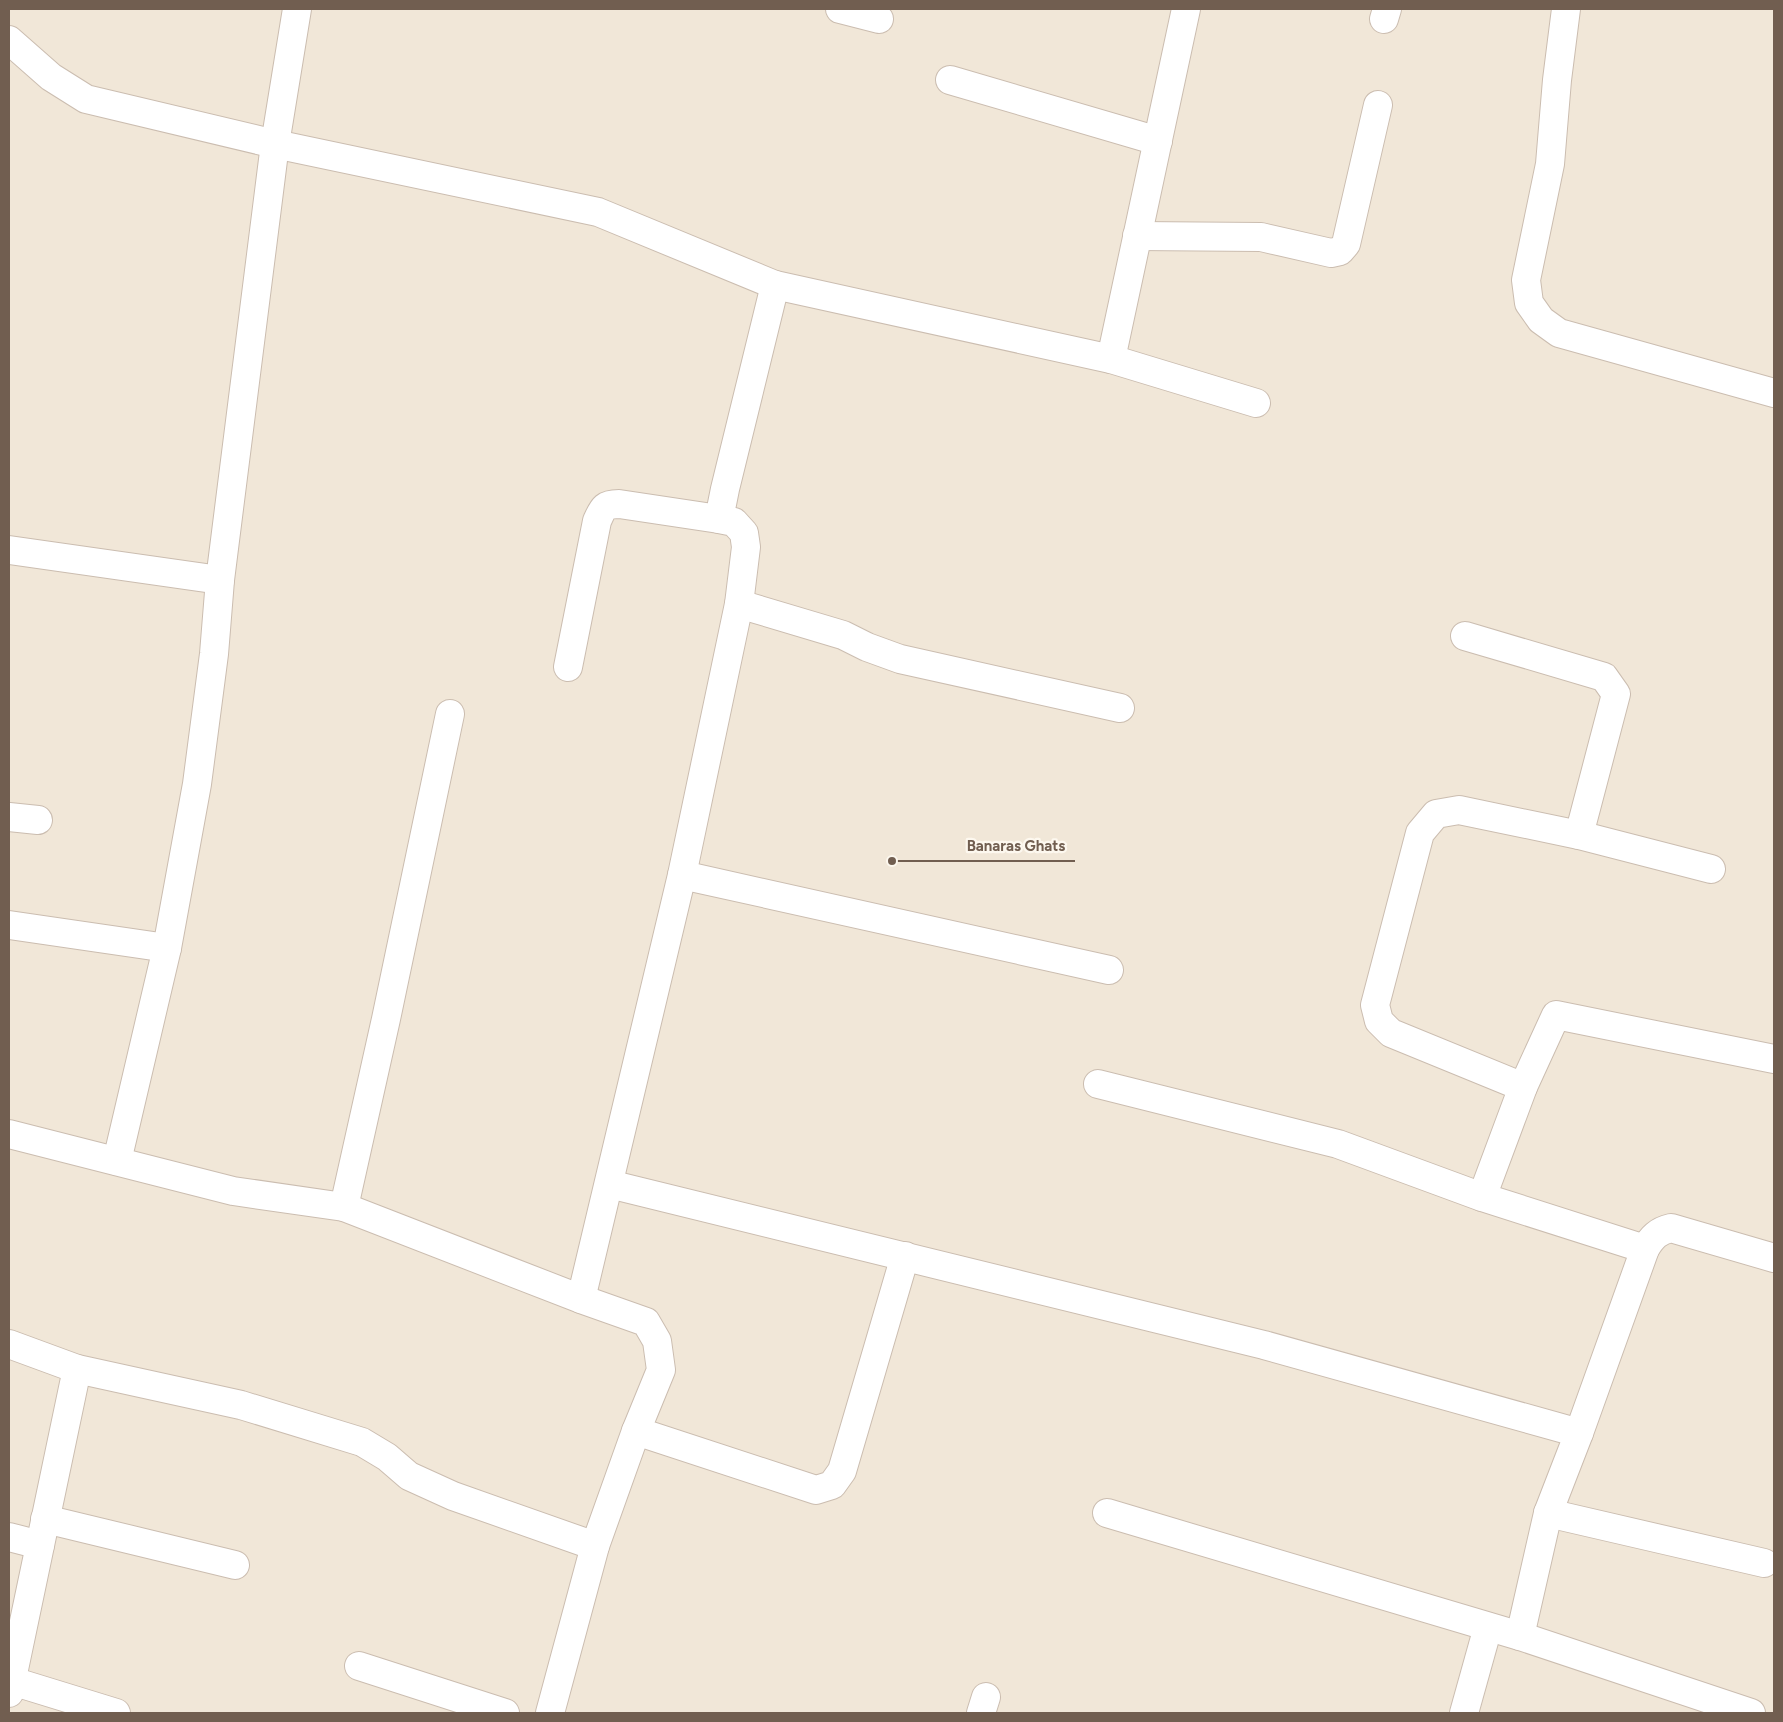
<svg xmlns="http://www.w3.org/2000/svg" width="1783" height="1722" viewBox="0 0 1783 1722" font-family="Figtree,sans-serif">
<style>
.residential{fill:#f1e7d8}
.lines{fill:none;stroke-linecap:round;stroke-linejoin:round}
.street-casing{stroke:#cbbdb0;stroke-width:30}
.street{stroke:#fff;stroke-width:28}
.leader{fill:none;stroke:#715e50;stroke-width:2}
.callout-dot{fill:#715e50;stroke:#fdf8ef;stroke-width:2}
.callout-label{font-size:15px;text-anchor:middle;font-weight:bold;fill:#715e50;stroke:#fdf8ef;stroke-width:4.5;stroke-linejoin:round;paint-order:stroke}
</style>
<rect width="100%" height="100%" fill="#faf4e9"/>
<!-- residential -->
<rect class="residential" x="9" y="9" width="1765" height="1704"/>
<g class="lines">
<defs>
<g id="street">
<path d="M840,9L879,19"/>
<path d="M1566,9L1557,80L1550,164L1526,280L1529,303L1541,320L1559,333L1774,393"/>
<path d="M1384,19L1387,9"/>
<path d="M9,40L51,77L86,99L275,144L598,212L775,285"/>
<path d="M950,80L1158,141"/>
<path d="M1137,236L1261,237L1331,253L1340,251L1346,244L1378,105"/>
<path d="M1111,359L1186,9"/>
<path d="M719,519L725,489L775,285L1111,359L1256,403"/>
<path d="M9,550L220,580"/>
<path d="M739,604L843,635L867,647L900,659L1120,708"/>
<path d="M1465,636L1604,677L1616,694L1579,835"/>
<path d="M568,667L597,521C603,508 604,504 619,504L719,519L734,522L744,533L746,547L739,604L682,875L581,1299"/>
<path d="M9,817L38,820"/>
<path d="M682,875L1109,970"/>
<path d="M9,925L167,948"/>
<path d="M1098,1084L1338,1144L1482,1197L1645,1249"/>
<path d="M1523,1087L1391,1033L1379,1021L1375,1005L1420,833L1436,814L1459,810L1579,835L1711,869"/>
<path d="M9,1134L233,1191L344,1207L581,1299L646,1322L657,1341L661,1370L636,1431L595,1546L550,1713"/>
<path d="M117,1161L167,948L197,784L214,654L220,580L275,144L297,9"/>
<path d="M609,1184L1264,1345L1579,1433"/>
<path d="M1482,1197L1523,1087L1556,1015L1774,1059"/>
<path d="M344,1207L386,1019L450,714"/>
<path d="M9,1344L77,1369L241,1405L362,1442L387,1457L409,1476L453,1496L595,1546"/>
<path d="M636,1431L816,1490L832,1485L842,1471L905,1256"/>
<path d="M1107,1513L1520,1636L1751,1713"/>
<path d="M1548,1513L1764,1563"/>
<path d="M45,1519L235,1565"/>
<path d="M9,1537L40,1545"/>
<path d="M1520,1636L1548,1513L1579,1433L1645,1249C1652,1237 1658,1231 1671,1228L1774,1258"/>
<path d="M359,1666L505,1713"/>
<path d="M12,1681L116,1713"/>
<path d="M9,1693L77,1369"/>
<path d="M981,1713L986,1697"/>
<path d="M1464,1713L1488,1627"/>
</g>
</defs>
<!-- street casing -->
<use href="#street" class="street-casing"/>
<!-- street -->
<use href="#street" class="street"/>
</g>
<!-- callouts -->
<path class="leader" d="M892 861L956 861H1075"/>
<circle class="callout-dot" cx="892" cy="861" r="5"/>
<g class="callout-label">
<text x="1016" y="851">Banaras Ghats</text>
</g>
<!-- border -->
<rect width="1783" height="1722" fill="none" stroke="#715e50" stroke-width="20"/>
</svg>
